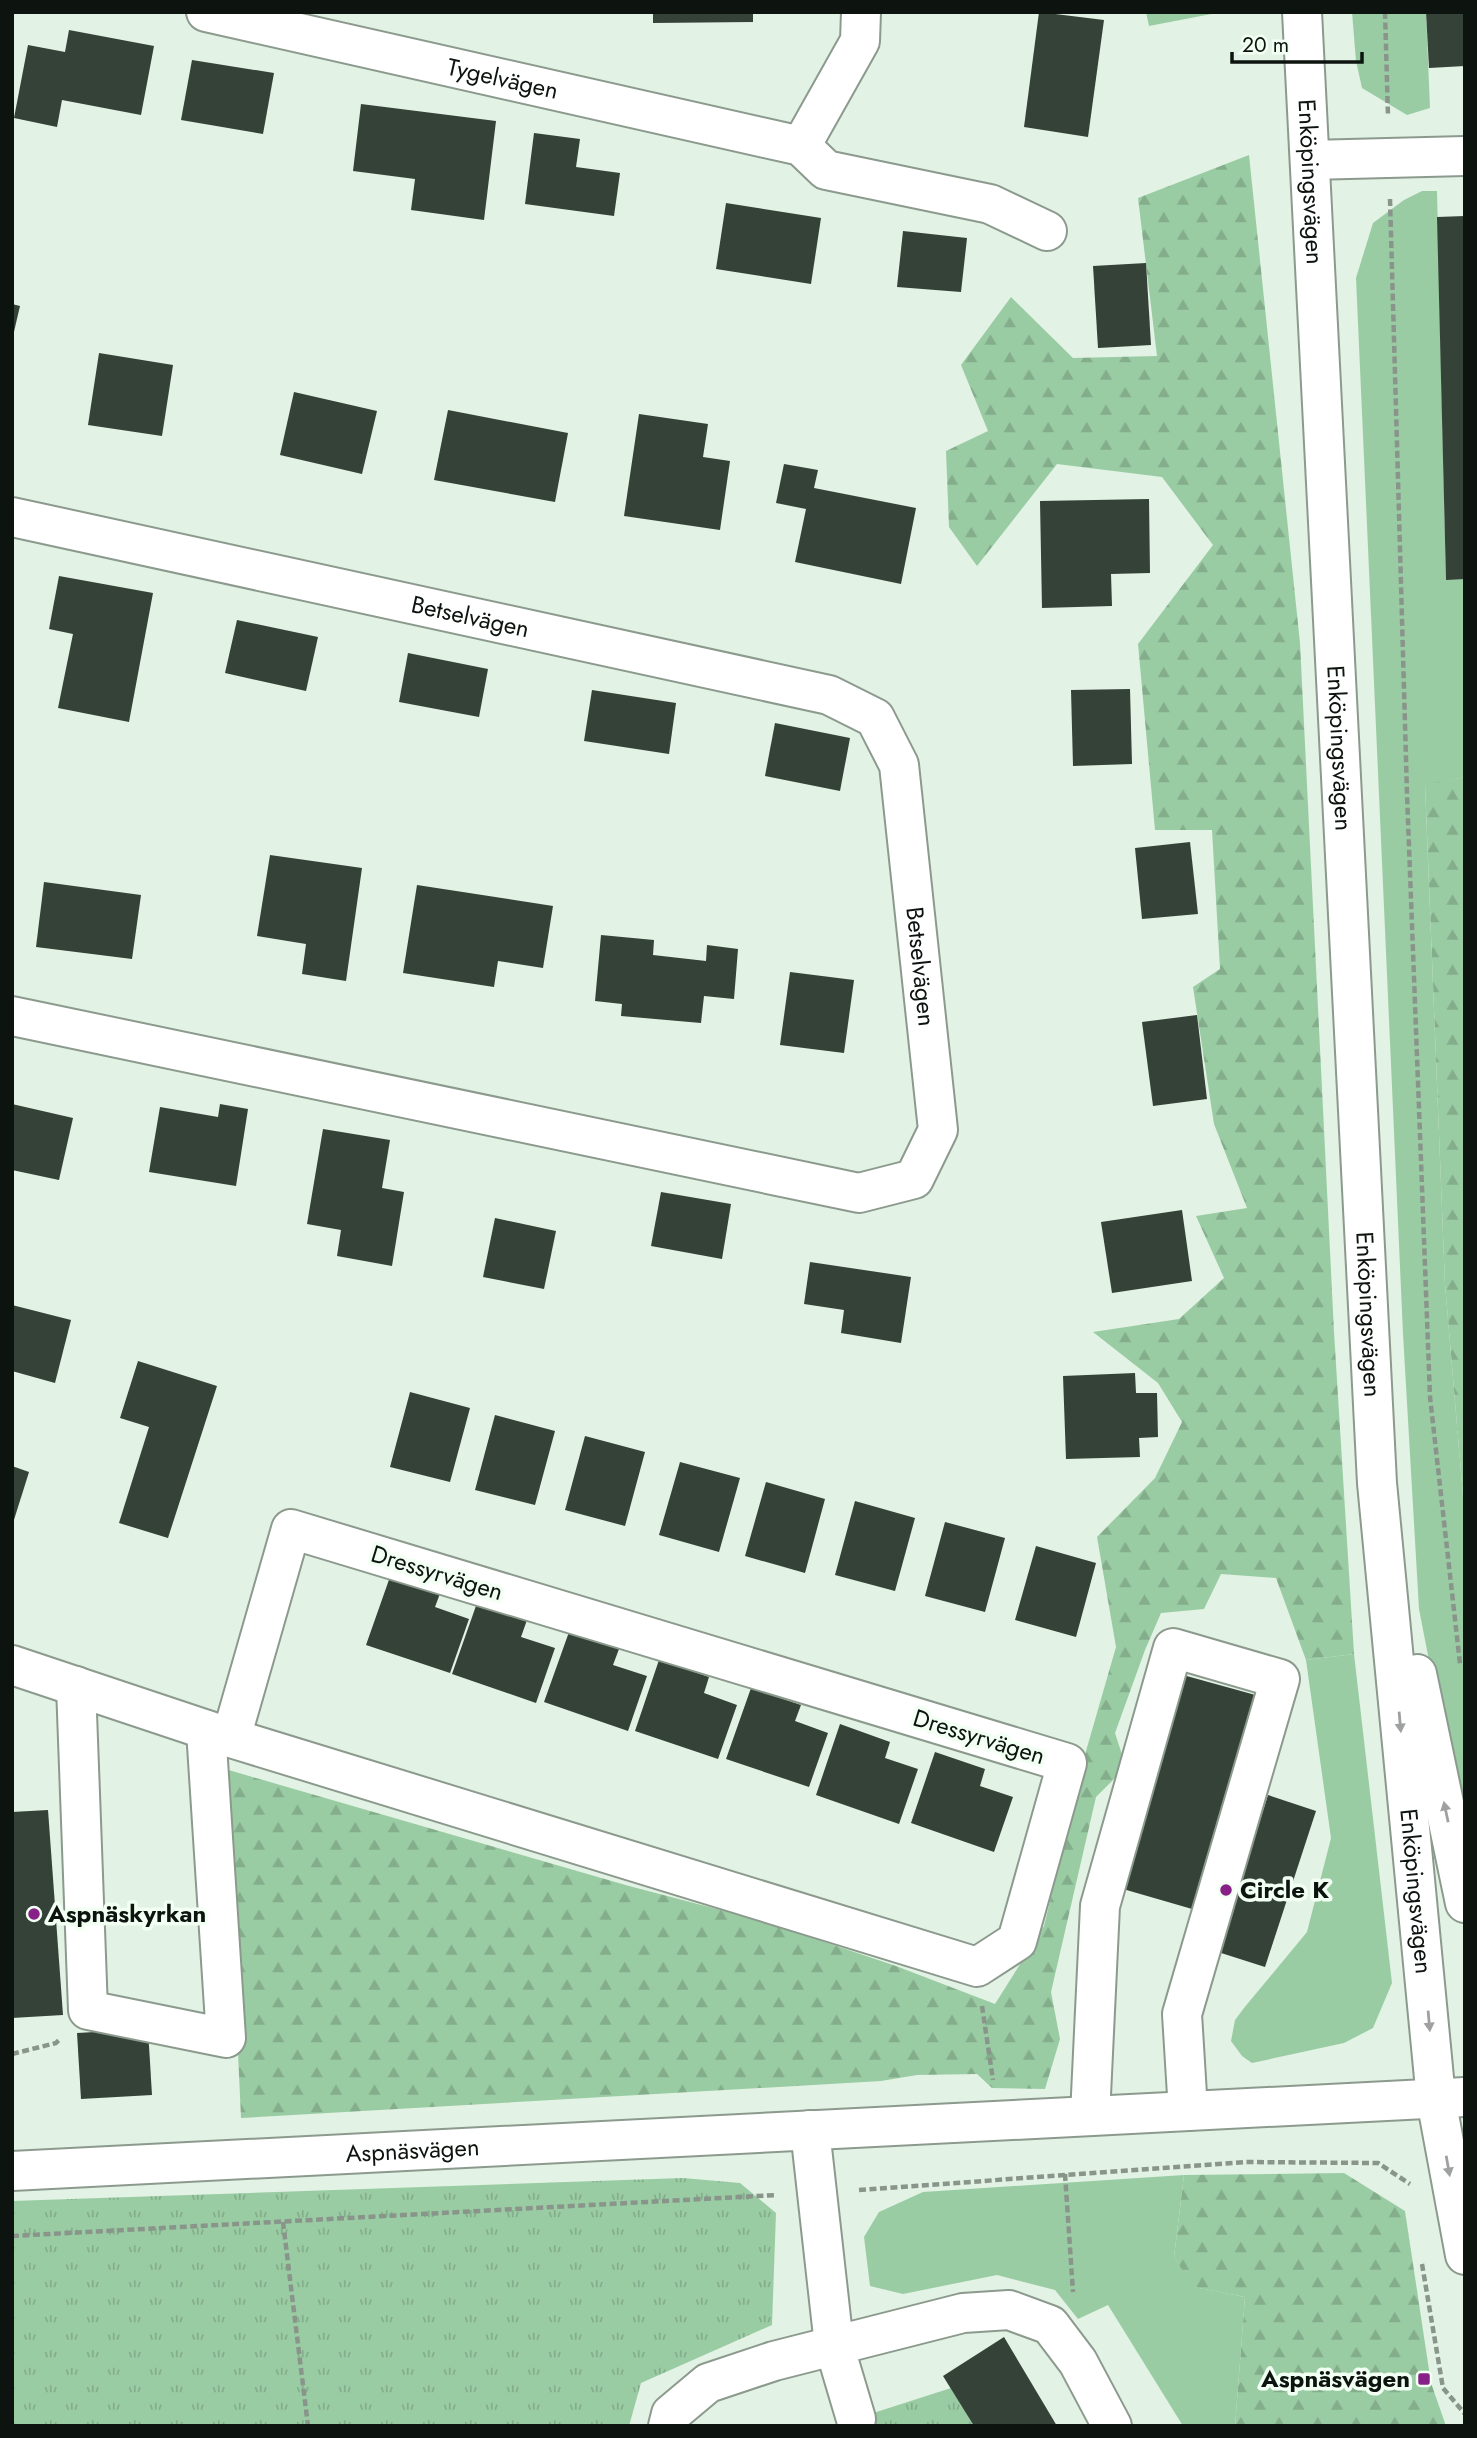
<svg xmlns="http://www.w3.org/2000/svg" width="1477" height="2438" viewBox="0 0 1477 2438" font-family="Jost,sans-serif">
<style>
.green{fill:#9acca3}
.forest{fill:url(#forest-firs)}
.park{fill:url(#park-tufts)}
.building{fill:#354237}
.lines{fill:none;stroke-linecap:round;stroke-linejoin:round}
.minor-casing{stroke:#8c9a8e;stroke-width:42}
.path{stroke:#89958b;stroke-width:4.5;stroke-dasharray:7 3.5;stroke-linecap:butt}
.minor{stroke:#fff;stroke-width:38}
.oneway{fill:#9ea19f}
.poi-dot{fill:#872087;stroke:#f2fff3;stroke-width:2.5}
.labels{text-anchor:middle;stroke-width:7;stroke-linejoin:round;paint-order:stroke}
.street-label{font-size:24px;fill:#0d130e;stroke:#f2fff3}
.poi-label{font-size:24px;font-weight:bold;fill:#0d130e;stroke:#f2fff3;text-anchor:start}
</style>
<defs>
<pattern id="forest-firs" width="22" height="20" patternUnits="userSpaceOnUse" patternTransform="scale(1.75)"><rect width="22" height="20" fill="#9acca3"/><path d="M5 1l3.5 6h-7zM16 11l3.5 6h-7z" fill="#84ae8b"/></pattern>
<pattern id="park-tufts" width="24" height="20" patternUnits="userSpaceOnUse" patternTransform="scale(1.75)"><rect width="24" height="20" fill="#9acca3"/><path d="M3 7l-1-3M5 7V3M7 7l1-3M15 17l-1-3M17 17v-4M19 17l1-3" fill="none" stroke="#84ae8b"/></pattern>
</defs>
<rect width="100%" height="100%" fill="#e2f2e4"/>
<!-- green -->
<g class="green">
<path d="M1352,12H1426L1430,108L1407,115L1362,88L1356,61Z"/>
<path d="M1422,191H1437L1446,579H1465V777L1425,785L1445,1284L1465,1519V1846L1419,1609L1403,1334L1356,278L1373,223L1404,200Z"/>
<path d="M1354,1654L1392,1983L1373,2028L1344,2043L1252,2063L1242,2056L1231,2041L1235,2020L1244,2008L1307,1932L1331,1838L1306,1660Z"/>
<path d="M1184,2175L1174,2257L1194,2287L1245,2297L1235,2426H1183L1108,2305L1078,2319L1055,2290L997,2275L903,2294L870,2286L864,2237L879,2212L923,2192Z"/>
</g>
<!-- forest -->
<g class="forest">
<path d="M1146,12H1222L1149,26Z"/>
<path d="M1249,155L1300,643L1334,1332L1354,1654L1306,1660L1276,1578L1221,1574L1204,1609L1161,1613L1145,1650L1115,1733L1126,1767L1096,1797L1051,1992L1060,2039L1045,2089L992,2088L977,2074L917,2075L881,2081L241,2118L225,1769L629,1886L759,1920L896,1966L995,2004L1044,1926L1086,1751L1116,1647L1097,1537L1155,1478L1182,1422L1158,1383L1093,1332L1179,1319L1224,1278L1196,1216L1247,1208L1214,1124L1193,987L1220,969L1212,830H1155L1138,644L1213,545L1162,477L1057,464L977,566L949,527L946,451L988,431L961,365L1011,297L1073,358L1157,356L1138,198Z"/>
<path d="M1465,777V1519L1445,1284L1425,784Z"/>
<path d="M1344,2173L1405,2211L1431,2383L1446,2426H1235L1245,2297L1193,2287L1174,2257L1184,2175Z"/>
</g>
<!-- park -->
<g class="park">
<path d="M683,2178L740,2183L776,2213L772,2325L641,2383L629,2426H12V2201Z"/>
<path d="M951,2388L974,2426H833Z"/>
</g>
<!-- building -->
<g class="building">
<path d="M653,12H753V22L653,23Z"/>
<path d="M1039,12L1104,20L1088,137L1024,127Z"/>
<path d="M1426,12H1465V66L1429,68Z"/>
<path d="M69,30L154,46L141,115L62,100L57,127L14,118L28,45L65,52Z"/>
<path d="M192,60L274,73L263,134L181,120Z"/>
<path d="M361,104L496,121L484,220L411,210L415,179L353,171Z"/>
<path d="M534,133L580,139L576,167L620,173L614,216L525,204Z"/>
<path d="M726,203L821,218L811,284L716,269Z"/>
<path d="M1465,216V579L1446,580L1437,217Z"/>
<path d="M903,231L967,238L961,292L897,287Z"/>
<path d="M1146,263L1151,345L1098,348L1093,266Z"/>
<path d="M12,304L20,306L13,336H12Z"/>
<path d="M99,353L173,365L162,436L88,425Z"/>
<path d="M294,392L377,411L362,474L280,455Z"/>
<path d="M448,410L568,433L555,502L434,480Z"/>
<path d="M639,414L708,424L703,457L730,461L720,530L624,516Z"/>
<path d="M784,464L818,470L814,488L916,508L901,584L795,562L806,509L776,503Z"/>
<path d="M1149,499L1150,573L1111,574L1112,606L1042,608L1040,501Z"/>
<path d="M59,576L153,593L129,722L58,708L73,634L49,629Z"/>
<path d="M237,620L318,637L306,691L225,673Z"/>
<path d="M408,653L488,669L479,717L399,702Z"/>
<path d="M1130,689L1132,764L1073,766L1071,690Z"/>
<path d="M592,690L676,703L669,754L584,741Z"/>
<path d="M775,723L850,738L840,791L765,776Z"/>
<path d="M1190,842L1198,914L1142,919L1135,848Z"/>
<path d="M270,855L362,868L346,981L302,974L306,944L257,936Z"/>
<path d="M44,882L141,895L132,959L36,947Z"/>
<path d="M417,885L553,906L543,968L498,961L494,987L403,973Z"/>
<path d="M601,935L654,940L653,955L706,961L707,945L738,949L734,999L704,996L701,1023L621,1016L622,1004L595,1001Z"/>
<path d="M790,972L854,980L844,1053L780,1045Z"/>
<path d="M1197,1015L1207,1099L1153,1106L1142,1022Z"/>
<path d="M12,1104L73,1118L59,1180L12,1170Z"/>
<path d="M220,1104L248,1109L236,1186L149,1172L160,1107L218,1117Z"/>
<path d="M323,1129L390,1140L382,1188L404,1192L392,1266L337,1256L341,1230L307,1224Z"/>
<path d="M661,1192L731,1204L722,1259L651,1246Z"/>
<path d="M1182,1210L1192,1281L1112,1293L1101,1222Z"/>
<path d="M495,1218L556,1231L544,1289L483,1277Z"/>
<path d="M810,1262L911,1277L901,1343L841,1333L844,1310L804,1304Z"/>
<path d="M12,1305L71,1320L55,1383L12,1371Z"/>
<path d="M138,1361L217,1386L168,1538L119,1523L149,1427L120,1418Z"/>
<path d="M1135,1373L1136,1393H1157L1158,1437L1139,1438L1140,1457L1066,1459L1063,1376Z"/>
<path d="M410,1392L470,1408L450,1482L390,1467Z"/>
<path d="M495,1415L555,1431L535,1505L475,1490Z"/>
<path d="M585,1436L645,1452L625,1526L565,1510Z"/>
<path d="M680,1462L740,1478L719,1552L659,1535Z"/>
<path d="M12,1466L29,1472L13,1523H12Z"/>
<path d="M766,1482L825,1499L805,1573L745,1556Z"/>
<path d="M855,1501L915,1518L895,1591L835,1575Z"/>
<path d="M945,1522L1005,1538L985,1612L925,1596Z"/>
<path d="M1036,1546L1096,1563L1076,1637L1015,1620Z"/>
<path d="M391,1574L441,1591L435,1607L469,1619L450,1673L366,1645Z"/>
<path d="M477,1603L527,1620L521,1637L555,1648L536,1703L452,1674Z"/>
<path d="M569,1632L619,1649L613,1665L647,1676L628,1731L544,1702Z"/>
<path d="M659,1660L709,1677L704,1693L737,1705L718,1759L635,1731Z"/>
<path d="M1183,1675L1259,1696L1199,1911L1123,1889Z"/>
<path d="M751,1688L801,1705L795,1721L828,1733L809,1787L726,1759Z"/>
<path d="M840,1724L890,1742L885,1758L918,1769L899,1824L816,1795Z"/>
<path d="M935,1752L985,1769L980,1786L1013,1797L994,1852L911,1823Z"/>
<path d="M1268,1795L1316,1811L1265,1967L1218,1952Z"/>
<path d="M48,1810L63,2015L12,2018V1812Z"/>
<path d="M148,2029L152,2095L81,2099L77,2033Z"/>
<path d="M1004,2337L1057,2426H974L943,2376Z"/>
</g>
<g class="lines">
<defs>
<g id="minor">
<path id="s1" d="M206,12L801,146L826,170L990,204L1047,231"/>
<path id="s2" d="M1302,12L1377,1483L1436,2099L1465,2255"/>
<path d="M801,146L860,41L861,12"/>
<path d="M1310,160L1465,156"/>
<path id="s3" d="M12,517L829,695L875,718L899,765L938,1130L914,1179L859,1193L12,1016"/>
<path d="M12,1665L231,1738L977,1967L1017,1941L1067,1763L291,1529L231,1738"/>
<path d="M1417,1674L1465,1903"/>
<path d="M76,1686L88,2010L226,2038L206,1730"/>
<path d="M1090,2116L1100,1906L1173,1648L1280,1679L1182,2014L1188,2111"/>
<path d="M810,2130L834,2345L856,2419"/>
<path id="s4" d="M12,2171L1465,2097"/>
<path d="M668,2426L671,2414L708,2383L774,2361L963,2313L1009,2310L1050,2325L1078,2362L1112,2426"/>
</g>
</defs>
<!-- minor casing -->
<use href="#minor" class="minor-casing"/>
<!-- path -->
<g class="path">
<path d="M1385,12L1388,116"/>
<path d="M1390,199L1407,794L1430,1397L1460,1664"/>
<path d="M982,2006L993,2080"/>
<path d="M12,2054L56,2043L60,2039"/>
<path d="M1065,2174L1073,2292"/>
<path d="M859,2190L1245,2162L1378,2163L1410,2184"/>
<path d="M283,2222L308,2426"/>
<path d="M12,2236L777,2195"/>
<path d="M1422,2264L1443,2388L1465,2414"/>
</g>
<!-- minor -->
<use href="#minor" class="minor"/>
</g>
<!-- one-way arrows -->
<defs><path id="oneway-solid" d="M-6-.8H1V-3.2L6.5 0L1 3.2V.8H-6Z" transform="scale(1.75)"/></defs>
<g class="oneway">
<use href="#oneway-solid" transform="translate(1400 1722) rotate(85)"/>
<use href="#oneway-solid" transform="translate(1446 1812) rotate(-102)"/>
<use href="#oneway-solid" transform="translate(1429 2021) rotate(85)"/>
<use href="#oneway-solid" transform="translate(1448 2166) rotate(80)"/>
</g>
<!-- markers -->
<g class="poi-dot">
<circle cx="1226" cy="1890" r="7"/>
<circle cx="34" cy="1914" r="7"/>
<rect x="1417" y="2372" width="14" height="14" rx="3.5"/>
</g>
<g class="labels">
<!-- street labels -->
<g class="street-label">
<text dy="8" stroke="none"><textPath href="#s1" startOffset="304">Tygelvägen</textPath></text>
<text dy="8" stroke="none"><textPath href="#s2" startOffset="170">Enköpingsvägen</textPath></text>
<text dy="8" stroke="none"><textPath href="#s3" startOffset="469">Betselvägen</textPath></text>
<text dy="8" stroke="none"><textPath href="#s2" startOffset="737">Enköpingsvägen</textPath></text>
<text dy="8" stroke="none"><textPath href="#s3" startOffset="1143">Betselvägen</textPath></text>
<text dy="8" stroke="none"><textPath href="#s2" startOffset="1304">Enköpingsvägen</textPath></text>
<text transform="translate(437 1573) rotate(17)" y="8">Dressyrvägen</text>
<text transform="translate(979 1737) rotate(17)" y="8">Dressyrvägen</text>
<text dy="8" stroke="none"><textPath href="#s2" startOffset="1883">Enköpingsvägen</textPath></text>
<text dy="8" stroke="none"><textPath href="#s4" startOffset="401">Aspnäsvägen</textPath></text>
</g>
<!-- poi labels -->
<g class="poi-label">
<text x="1240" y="1898">Circle K</text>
<text x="48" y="1922">Aspnäskyrkan</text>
<text x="1410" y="2387" text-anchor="end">Aspnäsvägen</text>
</g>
</g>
<!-- border -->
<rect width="1477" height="2438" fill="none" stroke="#0d130e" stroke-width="28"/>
<!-- scale -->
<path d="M1232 52v10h130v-10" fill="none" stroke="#0d130e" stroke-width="3.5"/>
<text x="1242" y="52" font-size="21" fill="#0d130e" stroke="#f2fff3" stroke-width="5" paint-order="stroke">20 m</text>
</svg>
